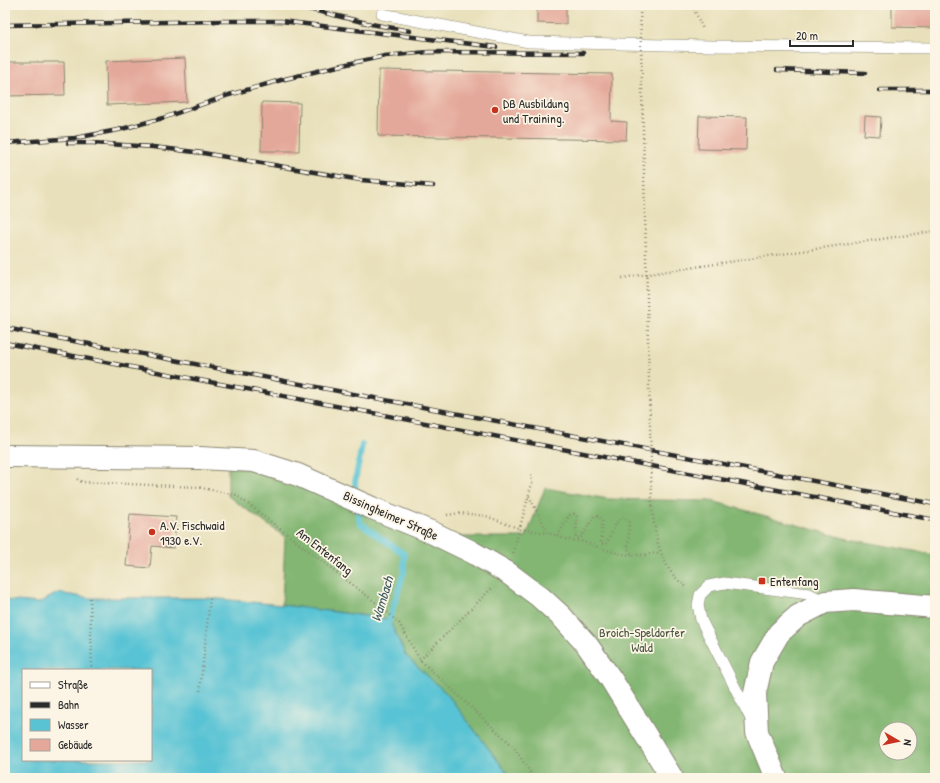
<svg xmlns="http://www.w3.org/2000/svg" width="940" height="783" viewBox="0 0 940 783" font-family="'Patrick Hand',sans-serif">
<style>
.forest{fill:#82b672;stroke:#56704e;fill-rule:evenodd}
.water{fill:#59c3d4;stroke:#427780;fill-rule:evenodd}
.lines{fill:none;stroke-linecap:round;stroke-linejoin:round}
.stream{stroke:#59c3d4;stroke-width:6}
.building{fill:#e4a89a}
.lane-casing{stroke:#8a8672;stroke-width:12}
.street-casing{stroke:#8a8672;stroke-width:24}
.path{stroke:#8a8672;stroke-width:2.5;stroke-dasharray:1 3;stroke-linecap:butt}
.lane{stroke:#fff;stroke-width:11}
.street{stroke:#fff;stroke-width:22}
.rail-casing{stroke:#2b2b2b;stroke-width:4.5}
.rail{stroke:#fcf5e5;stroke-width:3;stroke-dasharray:9;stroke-linecap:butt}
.path-bridge{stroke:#8a8672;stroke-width:2.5;stroke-dasharray:1 3;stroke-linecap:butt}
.poi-dot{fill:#c8321e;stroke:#fcf5e5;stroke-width:1.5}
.labels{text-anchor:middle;stroke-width:3.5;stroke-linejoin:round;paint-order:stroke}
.poi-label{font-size:13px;fill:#2b2b2b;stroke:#fcf5e5;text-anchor:start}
.street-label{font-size:13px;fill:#2b2b2b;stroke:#fcf5e5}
.park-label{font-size:13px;fill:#495641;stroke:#fcf5e5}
.water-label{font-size:14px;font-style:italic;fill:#39595e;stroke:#fcf5e5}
</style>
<rect width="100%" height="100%" fill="#fcf5e5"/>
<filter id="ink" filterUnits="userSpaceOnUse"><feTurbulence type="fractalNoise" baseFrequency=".025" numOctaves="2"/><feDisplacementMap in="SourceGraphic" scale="8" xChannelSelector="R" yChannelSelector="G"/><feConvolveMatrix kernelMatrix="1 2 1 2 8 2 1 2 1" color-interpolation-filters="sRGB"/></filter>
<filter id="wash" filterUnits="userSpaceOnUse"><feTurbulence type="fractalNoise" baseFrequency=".012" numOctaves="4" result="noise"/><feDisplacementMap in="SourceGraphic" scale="16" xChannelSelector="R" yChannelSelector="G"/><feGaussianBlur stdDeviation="0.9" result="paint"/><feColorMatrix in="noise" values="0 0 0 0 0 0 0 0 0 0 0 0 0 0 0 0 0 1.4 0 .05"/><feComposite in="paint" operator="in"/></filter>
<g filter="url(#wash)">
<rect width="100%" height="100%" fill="#e8e0ba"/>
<!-- forest -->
<path class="forest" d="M228,465L273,474L458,537H526L545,488L608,499L712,501L844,538L935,555V778H511L447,694L406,656L389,619L282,605L285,537L228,496ZM886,729H910V753H886Z"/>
<!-- water -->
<path class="water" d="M58,593L90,598H210L282,605L389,619L406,656L447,694L511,778H5V600L39,603ZM23,670H151V760H23Z"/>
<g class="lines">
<!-- stream -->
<g class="stream">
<path d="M356,496L355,482L362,445"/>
<path d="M357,506L360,523L404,554V572L387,627"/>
</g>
</g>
<g id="blocks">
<!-- building -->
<g class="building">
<path d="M537,5H566V24L537,23Z"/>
<path d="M892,5H935V28L892,27Z"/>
<path d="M185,58L187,102L107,105L106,61Z"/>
<path d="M5,62H64L65,95L5,96Z"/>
<path d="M379,70L612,74L611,121L627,122L626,140L378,136Z"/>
<path d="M262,102L300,103L299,151H261Z"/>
<path d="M699,116L747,117L746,150L698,149Z"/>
<path d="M865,116L881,117L880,136L864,135Z"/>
<path d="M130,514L176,517L174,548L152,546L150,568L126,566Z"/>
</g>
</g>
</g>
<g filter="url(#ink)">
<use href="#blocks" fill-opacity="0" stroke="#8a8672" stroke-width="1"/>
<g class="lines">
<defs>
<g id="lane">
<path d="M382,14L529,42L711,46L935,48"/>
<path d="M751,719L701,620L698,605L700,595L709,586L724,583L809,594L825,602"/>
</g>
<g id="street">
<path d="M5,456L200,458L254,461L298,475L372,508L431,532L470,551L508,573L540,597L562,617L587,645L611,679L672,778"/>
<path d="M776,778L757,732L755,693L762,662L779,633L798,616L825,602L854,600L935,607"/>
</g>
</defs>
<!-- lane casing -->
<use href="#lane" class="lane-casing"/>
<!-- street casing -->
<use href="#street" class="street-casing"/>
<!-- path -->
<g class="path">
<path d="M692,5L703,29"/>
<path d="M622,278L935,231"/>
<path d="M77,479L82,482L197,487L236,495L379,605L399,623L420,660L513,746L534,778"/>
<path d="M529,496L548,533L558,536L569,515L574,514L577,517L576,538L580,539L594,516H599L602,521L601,544H606L618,520L624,517L629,522L628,549L632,555H646L660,552"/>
<path d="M652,507C655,536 660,570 687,587"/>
<path d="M447,515L460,513L486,516L520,529L547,533"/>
<path d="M558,536C566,541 575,540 583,542C599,547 614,554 632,555"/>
<path d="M513,553L532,483L531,473"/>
<path d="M90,598L92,670"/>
<path d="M420,660L492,588"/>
<path d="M200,691L210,598"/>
</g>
<!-- lane -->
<use href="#lane" class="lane"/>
<!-- street -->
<use href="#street" class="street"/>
<defs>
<g id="rail">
<path d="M292,5L371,24L410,31"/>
<path d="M5,25L223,21H281L496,47"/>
<path d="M777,70L865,73"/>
<path d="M880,90H935"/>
<path d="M5,143L75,138L118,130L163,118L229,95L281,80L338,66L385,56L429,52L583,53"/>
<path d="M68,143H93L153,147L203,153L361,180L433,186"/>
<path d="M5,328L935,504"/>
<path d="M5,343L935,520"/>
</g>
</defs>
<!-- rail casing -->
<use href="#rail" class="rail-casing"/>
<!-- rail -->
<use href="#rail" class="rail"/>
<!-- path-bridge -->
<path class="path-bridge" d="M640,5L652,507"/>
</g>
</g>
<!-- markers -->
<g class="poi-dot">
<circle cx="495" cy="110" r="4"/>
<circle cx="152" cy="532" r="4"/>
<rect x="758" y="577" width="8" height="8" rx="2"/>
</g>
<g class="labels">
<!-- poi labels -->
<g class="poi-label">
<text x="503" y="108">DB Ausbildung<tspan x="503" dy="15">und Training.</tspan></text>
<text x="160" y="530">A.V. Fischwaid<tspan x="160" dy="15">1930 e.V.</tspan></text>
<text x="770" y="586">Entenfang</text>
</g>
<!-- street labels -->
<g class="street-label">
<text transform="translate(391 515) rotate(24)" y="5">Bissingheimer Straße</text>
<text transform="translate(325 551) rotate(38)" y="5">Am Entenfang</text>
</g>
<!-- park labels -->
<g class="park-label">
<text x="642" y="637">Broich-Speldorfer<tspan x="642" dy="15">Wald</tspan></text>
</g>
<!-- water labels -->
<g class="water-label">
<text transform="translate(382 599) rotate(-73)" y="5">Wambach</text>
</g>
</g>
<!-- margin -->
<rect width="940" height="783" fill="none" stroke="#fcf5e5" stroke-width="20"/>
<!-- legend -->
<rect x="22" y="669" width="130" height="92" fill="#fcf5e5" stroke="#a8a49b"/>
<rect x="30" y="682" width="20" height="6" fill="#ffffff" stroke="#a8a49b"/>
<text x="58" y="689" font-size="12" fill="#2b2b2b">Straße</text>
<rect x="30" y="702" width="20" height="6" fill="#2b2b2b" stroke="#a8a49b"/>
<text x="58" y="709" font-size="12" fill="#2b2b2b">Bahn</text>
<rect x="30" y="719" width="20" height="12" fill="#59c3d4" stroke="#a8a49b"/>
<text x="58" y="729" font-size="12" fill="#2b2b2b">Wasser</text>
<rect x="30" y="739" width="20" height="12" fill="#e4a89a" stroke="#a8a49b"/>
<text x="58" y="749" font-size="12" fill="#2b2b2b">Gebäude</text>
<!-- north arrow -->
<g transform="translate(898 741) rotate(99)"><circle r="19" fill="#fcf5e5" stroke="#a8a49b"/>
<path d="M0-3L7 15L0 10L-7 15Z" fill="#c8321e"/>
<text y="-6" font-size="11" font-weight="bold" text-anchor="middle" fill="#2b2b2b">N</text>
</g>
<!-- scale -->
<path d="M790 40v6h63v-6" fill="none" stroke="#2b2b2b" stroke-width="2"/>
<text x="796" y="40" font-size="12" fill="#2b2b2b" stroke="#fcf5e5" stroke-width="3" paint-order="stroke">20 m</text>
</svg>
